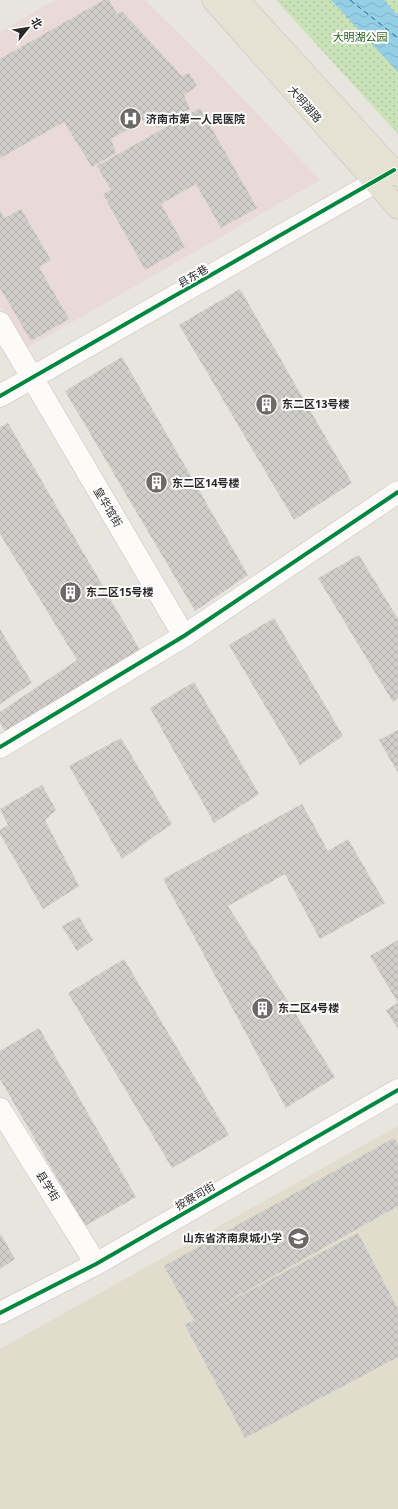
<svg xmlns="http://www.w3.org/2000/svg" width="398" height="1509" viewBox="0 0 398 1509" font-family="'Noto Sans','Noto Sans SC',sans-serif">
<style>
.education{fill:#e2dccd}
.medical{fill:#eadad7}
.grass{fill:url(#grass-dots)}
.water{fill:url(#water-waves)}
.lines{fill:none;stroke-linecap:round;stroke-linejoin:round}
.ferry{stroke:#126495;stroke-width:1;stroke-dasharray:5 4;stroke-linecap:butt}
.building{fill:url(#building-cross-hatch)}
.minor-casing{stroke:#c2c0c0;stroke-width:23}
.major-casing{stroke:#c4c3c0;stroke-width:23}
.minor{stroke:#fcfbfa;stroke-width:22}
.major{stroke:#e5e1d3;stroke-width:22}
.cycleway-casing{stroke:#fff;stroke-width:6}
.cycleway{stroke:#00873e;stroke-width:4}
.labels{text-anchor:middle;stroke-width:4;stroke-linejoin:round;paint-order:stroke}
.park-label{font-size:11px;fill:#29631c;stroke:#fff}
.street-label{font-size:11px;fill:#292929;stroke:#fff}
.poi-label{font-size:11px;font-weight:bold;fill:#292929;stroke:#fff;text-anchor:start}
</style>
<defs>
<pattern id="grass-dots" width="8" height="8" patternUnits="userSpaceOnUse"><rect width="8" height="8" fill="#c9e2b8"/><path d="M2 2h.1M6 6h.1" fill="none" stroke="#adc29e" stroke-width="1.8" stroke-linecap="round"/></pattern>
<pattern id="water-waves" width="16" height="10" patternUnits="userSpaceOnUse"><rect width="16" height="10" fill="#95cfe6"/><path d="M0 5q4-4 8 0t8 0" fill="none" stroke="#80b2c5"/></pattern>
<pattern id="building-cross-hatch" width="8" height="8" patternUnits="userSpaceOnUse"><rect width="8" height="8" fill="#d0ceca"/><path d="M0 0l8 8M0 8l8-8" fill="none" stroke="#b3b1ae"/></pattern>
</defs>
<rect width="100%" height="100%" fill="#e8e4de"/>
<!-- education -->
<path class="education" d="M398,1126V1509H0V1349Z"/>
<!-- medical -->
<path class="medical" d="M55,0H145L203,57L320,180L25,349L0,306V32Z"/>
<!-- grass -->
<path class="grass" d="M276,0H398V134Z"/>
<!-- water -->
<path class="water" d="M331,0H384L398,16V72Z"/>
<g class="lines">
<!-- ferry -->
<path class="ferry" d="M350,0L398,38"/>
</g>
<!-- building -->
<g class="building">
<path d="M104,0H109L117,14L122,11L182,76L189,73L197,86L184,95L190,109L157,128L149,117L111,139L116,153L92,167L64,122L0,158V59Z"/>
<path d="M200,108L257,208L221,228L196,184L161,204L185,247L145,270L103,194L111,190L97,166Z"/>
<path d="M21,209L51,260L39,267L69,319L31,341L0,288V210L5,218Z"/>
<path d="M240,289L352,483L294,520L179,325Z"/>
<path d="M122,357L248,575L195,611L65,391Z"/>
<path d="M8,423L140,650L6,733L0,723V712L77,660L0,534V427Z"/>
<path d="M359,555L398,619V698L393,702L318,578Z"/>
<path d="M274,618L343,736L300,765L229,645Z"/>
<path d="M0,629L32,683L0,704Z"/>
<path d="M194,682L259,794L214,823L150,708Z"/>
<path d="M398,730V773L379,740Z"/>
<path d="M121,738L172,824L122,859L69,766Z"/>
<path d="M42,785L56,810L45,820L79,886L43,909L0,834V830L8,825L0,809Z"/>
<path d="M302,804L328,851L348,839L385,903L320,939L285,874L228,906L335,1077L286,1108L163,879Z"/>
<path d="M79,917L93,940L77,951L62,926Z"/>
<path d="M398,940V1003L370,956Z"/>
<path d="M124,959L229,1135L172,1168L68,993Z"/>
<path d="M398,1003V1027L397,1028L386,1010Z"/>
<path d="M39,1028L136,1197L85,1226L0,1079V1051Z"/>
<path d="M394,1138L398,1144V1206L213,1310L358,1233L398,1309V1357L245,1438L185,1325L194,1320L164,1266Z"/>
<path d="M0,1233L15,1259L0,1269Z"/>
</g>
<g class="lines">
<defs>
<g id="minor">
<path d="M0,323L184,636"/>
<path d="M0,396L391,173"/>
<path d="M0,747L184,636L398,492"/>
<path d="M0,1109L96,1264"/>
<path d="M0,1313L96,1264L398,1090"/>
</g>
<g id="major">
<path d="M213,0L398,208"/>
<path d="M238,0L398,175"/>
</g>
</defs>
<!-- minor casing -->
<use href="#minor" class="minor-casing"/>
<!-- major casing -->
<use href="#major" class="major-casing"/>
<!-- minor -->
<use href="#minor" class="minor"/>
<!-- major -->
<use href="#major" class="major"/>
<defs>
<g id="cycleway">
<path d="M0,396L394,170"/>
<path d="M0,747L184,636L398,492"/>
<path d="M0,1313L96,1264L398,1090"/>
</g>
</defs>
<!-- cycleway casing -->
<use href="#cycleway" class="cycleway-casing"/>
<!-- cycleway -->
<use href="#cycleway" class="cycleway"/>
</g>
<!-- icons -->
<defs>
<symbol id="hospital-disc" viewBox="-11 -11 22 22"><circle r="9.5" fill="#6c6a68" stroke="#fff"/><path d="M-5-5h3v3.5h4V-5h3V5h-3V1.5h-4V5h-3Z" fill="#fff"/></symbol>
<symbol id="building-disc" viewBox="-11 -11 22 22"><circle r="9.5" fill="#6c6a68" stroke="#fff"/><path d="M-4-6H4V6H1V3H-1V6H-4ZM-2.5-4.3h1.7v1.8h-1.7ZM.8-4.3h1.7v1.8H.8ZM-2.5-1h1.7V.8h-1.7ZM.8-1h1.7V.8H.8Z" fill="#fff"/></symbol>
<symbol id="school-disc" viewBox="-11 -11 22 22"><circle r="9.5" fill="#6c6a68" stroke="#fff"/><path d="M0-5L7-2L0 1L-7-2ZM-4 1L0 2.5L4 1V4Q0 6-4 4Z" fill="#fff"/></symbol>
</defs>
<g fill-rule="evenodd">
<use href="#hospital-disc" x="118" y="106" width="25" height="25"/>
<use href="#building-disc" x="254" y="392" width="25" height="25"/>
<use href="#building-disc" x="144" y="470" width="25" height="25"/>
<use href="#building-disc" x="58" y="580" width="25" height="25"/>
<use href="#building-disc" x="250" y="996" width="25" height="25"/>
<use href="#school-disc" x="286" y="1226" width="25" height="25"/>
</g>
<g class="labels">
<!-- park labels -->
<g class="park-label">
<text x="360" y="41">大明湖公园</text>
</g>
<!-- street labels -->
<g class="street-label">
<text transform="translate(305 104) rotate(49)" y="4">大明湖路</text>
<text transform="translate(193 276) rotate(-30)" y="4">县东巷</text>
<text transform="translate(108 507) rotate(59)" y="4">皇华馆街</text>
<text transform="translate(48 1186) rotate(58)" y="4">县学街</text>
<text transform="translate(195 1196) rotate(-30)" y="4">按察司街</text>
</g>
<!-- poi labels -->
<g class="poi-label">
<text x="146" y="123">济南市第一人民医院</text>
<text x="282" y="408">东二区13号楼</text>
<text x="172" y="487">东二区14号楼</text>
<text x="86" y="596">东二区15号楼</text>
<text x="278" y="1012">东二区4号楼</text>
<text x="282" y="1242" text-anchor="end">山东省济南泉城小学</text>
</g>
</g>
<!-- north arrow -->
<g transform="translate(28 28) rotate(60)" stroke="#ffffff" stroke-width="3" paint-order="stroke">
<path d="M0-3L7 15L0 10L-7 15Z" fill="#292929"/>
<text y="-6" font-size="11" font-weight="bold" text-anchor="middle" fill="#292929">北</text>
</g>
</svg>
